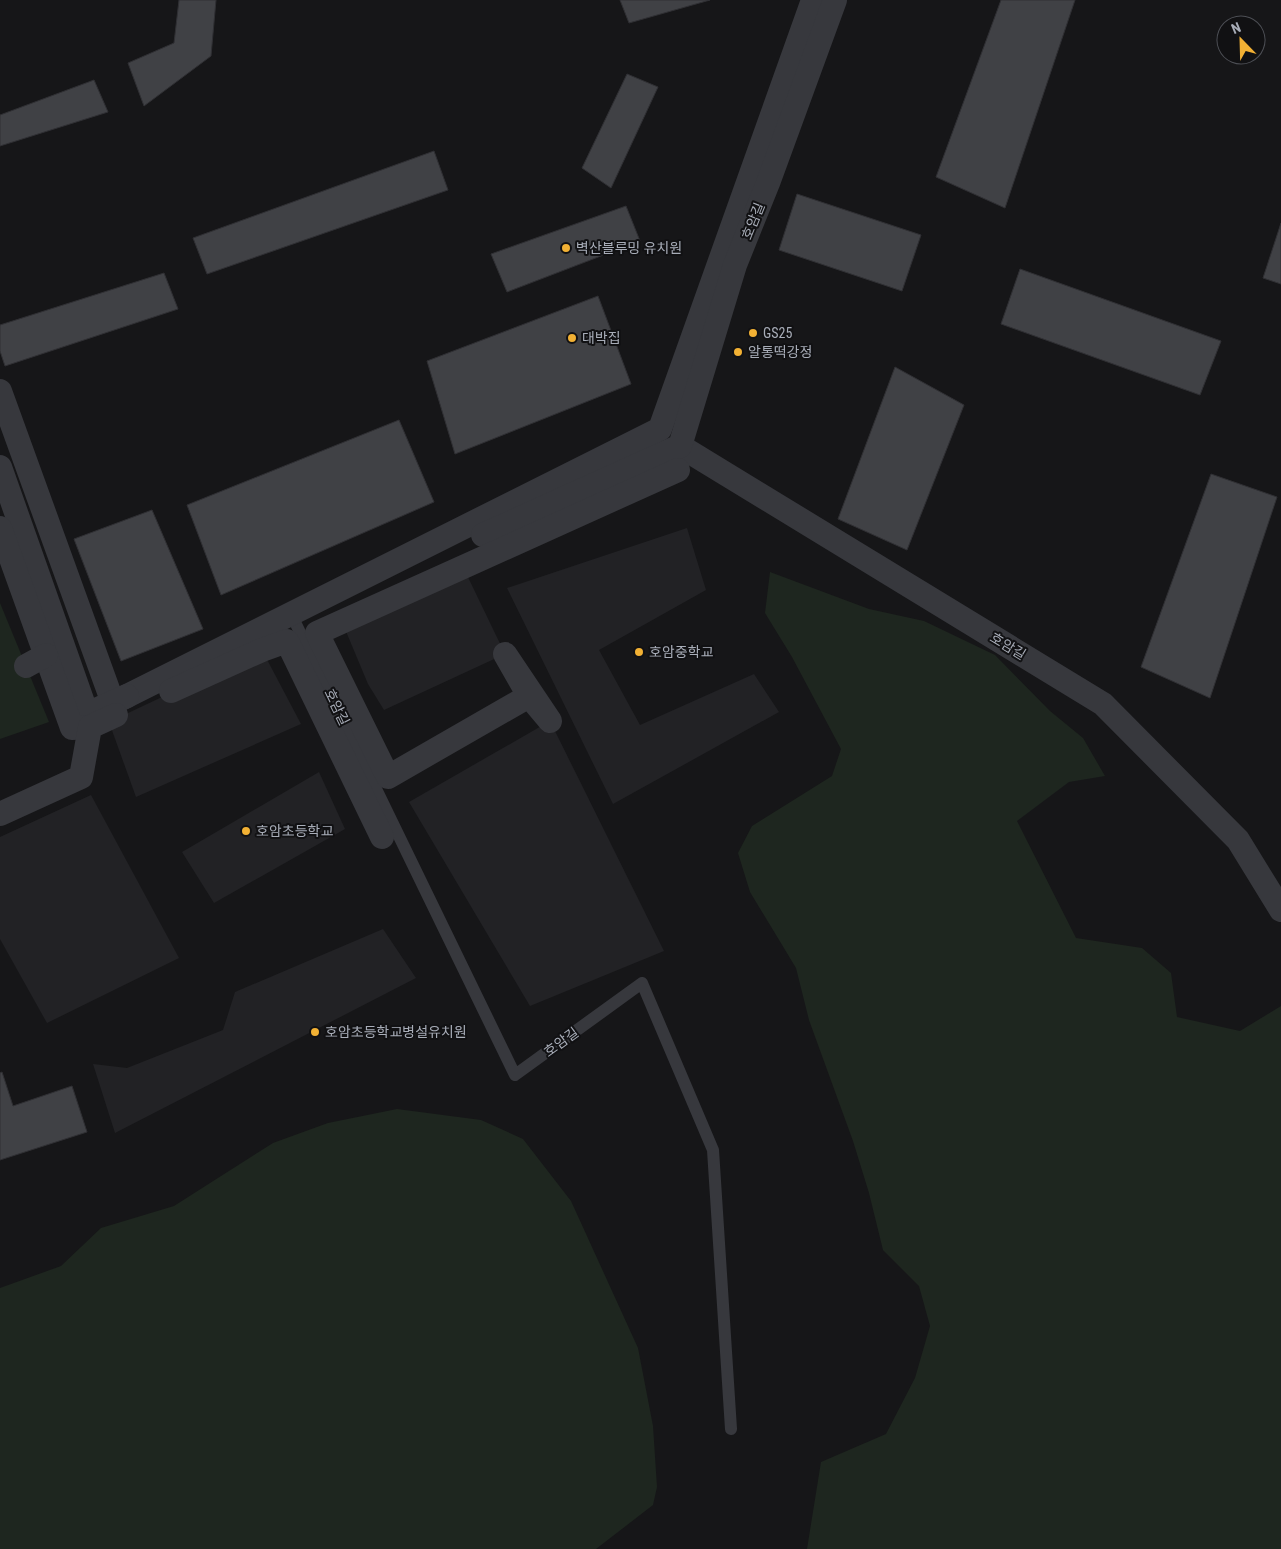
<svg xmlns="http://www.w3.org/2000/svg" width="1281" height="1549" viewBox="0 0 1281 1549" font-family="'Roboto Condensed','Noto Sans KR',sans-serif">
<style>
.built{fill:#222225}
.green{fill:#1e261f}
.building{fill:#404145;stroke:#303034}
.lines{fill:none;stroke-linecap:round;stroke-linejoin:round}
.lane{stroke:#37383d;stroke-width:12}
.street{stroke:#37383d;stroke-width:24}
.poi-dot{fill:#f2b134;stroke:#111113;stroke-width:2}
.labels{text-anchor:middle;stroke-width:4;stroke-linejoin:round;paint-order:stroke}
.street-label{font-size:14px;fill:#a8adb8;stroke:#111113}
.poi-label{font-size:14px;fill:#a8adb8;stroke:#111113;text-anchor:start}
</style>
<rect width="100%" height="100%" fill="#161618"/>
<!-- built -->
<g class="built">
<path d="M687,528L706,590L599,650L640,725L754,674L779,712L613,804L507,588Z"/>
<path d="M465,571L505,654L384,710L368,684L345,629Z"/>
<path d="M262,650L301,724L136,797L109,722Z"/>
<path d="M550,721L664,951L530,1006L409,802Z"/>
<path d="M319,772L345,829L214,903L182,852Z"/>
<path d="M91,795L179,958L47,1023L0,939V837Z"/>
<path d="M383,929L416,978L115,1133L93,1064L127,1068L223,1030L235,992Z"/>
</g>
<!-- green -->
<g class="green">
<path d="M770,572L869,609L924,621L995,655L1050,711L1083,738L1105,776L1069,782L1017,821L1076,938L1142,948L1171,973L1177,1017L1240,1031L1281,1006V1549H807L821,1462L886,1434L915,1378L930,1326L919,1286L883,1250L869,1193L853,1141L809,1020L796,968L750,892L738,853L752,826L832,776L841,749L792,657L765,613Z"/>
<path d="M0,603L49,722L0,739Z"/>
<path d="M397,1109L481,1120L523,1139L571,1201L638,1348L653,1426L657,1487L653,1505L596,1549H0V1288L61,1266L101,1228L174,1206L273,1143L328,1123Z"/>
</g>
<!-- building -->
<g class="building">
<path d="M179,0H216L211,56L144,106L128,63L174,43Z"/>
<path d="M620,0H710L629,23Z"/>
<path d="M1001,0H1075L1005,208L936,177Z"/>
<path d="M627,74L658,87L611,188L582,168Z"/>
<path d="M94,80L108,112L0,146V115Z"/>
<path d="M434,151L448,190L207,274L193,238Z"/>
<path d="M797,194L921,235L902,291L779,250Z"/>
<path d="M626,206L640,241L507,292L491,254Z"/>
<path d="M1281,223V284L1263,278Z"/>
<path d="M1020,269L1221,341L1200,395L1001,324Z"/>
<path d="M164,273L178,309L5,366L0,351V325Z"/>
<path d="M598,296L631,384L455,454L427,361Z"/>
<path d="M895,367L964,405L907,550L838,519Z"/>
<path d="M399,420L434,502L221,595L187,505Z"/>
<path d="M1211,474L1277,497L1210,698L1141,667Z"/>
<path d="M152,510L203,629L121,661L74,539Z"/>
<path d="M2,1072L13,1106L72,1086L87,1132L0,1160V1073Z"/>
</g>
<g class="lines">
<!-- lane -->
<path class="lane" d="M294,620L515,1075L642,983L713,1150L731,1429"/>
<!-- street -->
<g class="street">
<path d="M0,391L113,703L660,429L813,0"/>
<path d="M680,446L1103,704L1238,840L1281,910"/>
<path d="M0,467L87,714L127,696"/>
<path d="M0,528L72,728L90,727"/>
<path d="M483,535L680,446L735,265L768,183L835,0"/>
<path d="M26,666L46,655"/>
<path d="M171,691L262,650L287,641L382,837"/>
<path d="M529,696L505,654L550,721L529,696L388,777L317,633L678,470"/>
<path d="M0,814L81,777L90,727L116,715"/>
</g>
</g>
<!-- markers -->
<g class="poi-dot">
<circle cx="566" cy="248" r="5"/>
<circle cx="753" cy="333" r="5"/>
<circle cx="572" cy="338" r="5"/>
<circle cx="738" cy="352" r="5"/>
<circle cx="639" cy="652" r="5"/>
<circle cx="246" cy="831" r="5"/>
<circle cx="315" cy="1032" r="5"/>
</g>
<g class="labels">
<!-- street labels -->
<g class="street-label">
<text transform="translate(753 221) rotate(-68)" y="5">호암길</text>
<text transform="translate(1008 646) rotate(31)" y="5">호암길</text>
<text transform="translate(337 707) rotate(64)" y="5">호암길</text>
<text transform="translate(561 1042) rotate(-36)" y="5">호암길</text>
</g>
<!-- poi labels -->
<g class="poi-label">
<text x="576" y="253">벽산블루밍 유치원</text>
<text x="763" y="338">GS25</text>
<text x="582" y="343">대박집</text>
<text x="748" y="357">알통떡강정</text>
<text x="649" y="657">호암중학교</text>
<text x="256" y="836">호암초등학교</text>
<text x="325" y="1037">호암초등학교병설유치원</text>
</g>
</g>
<!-- north arrow -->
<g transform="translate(1241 40) rotate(337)"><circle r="24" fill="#111113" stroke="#4d4f55"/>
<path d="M0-4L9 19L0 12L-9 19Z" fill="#f2b134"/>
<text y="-8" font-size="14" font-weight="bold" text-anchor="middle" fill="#a8adb8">N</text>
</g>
</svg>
